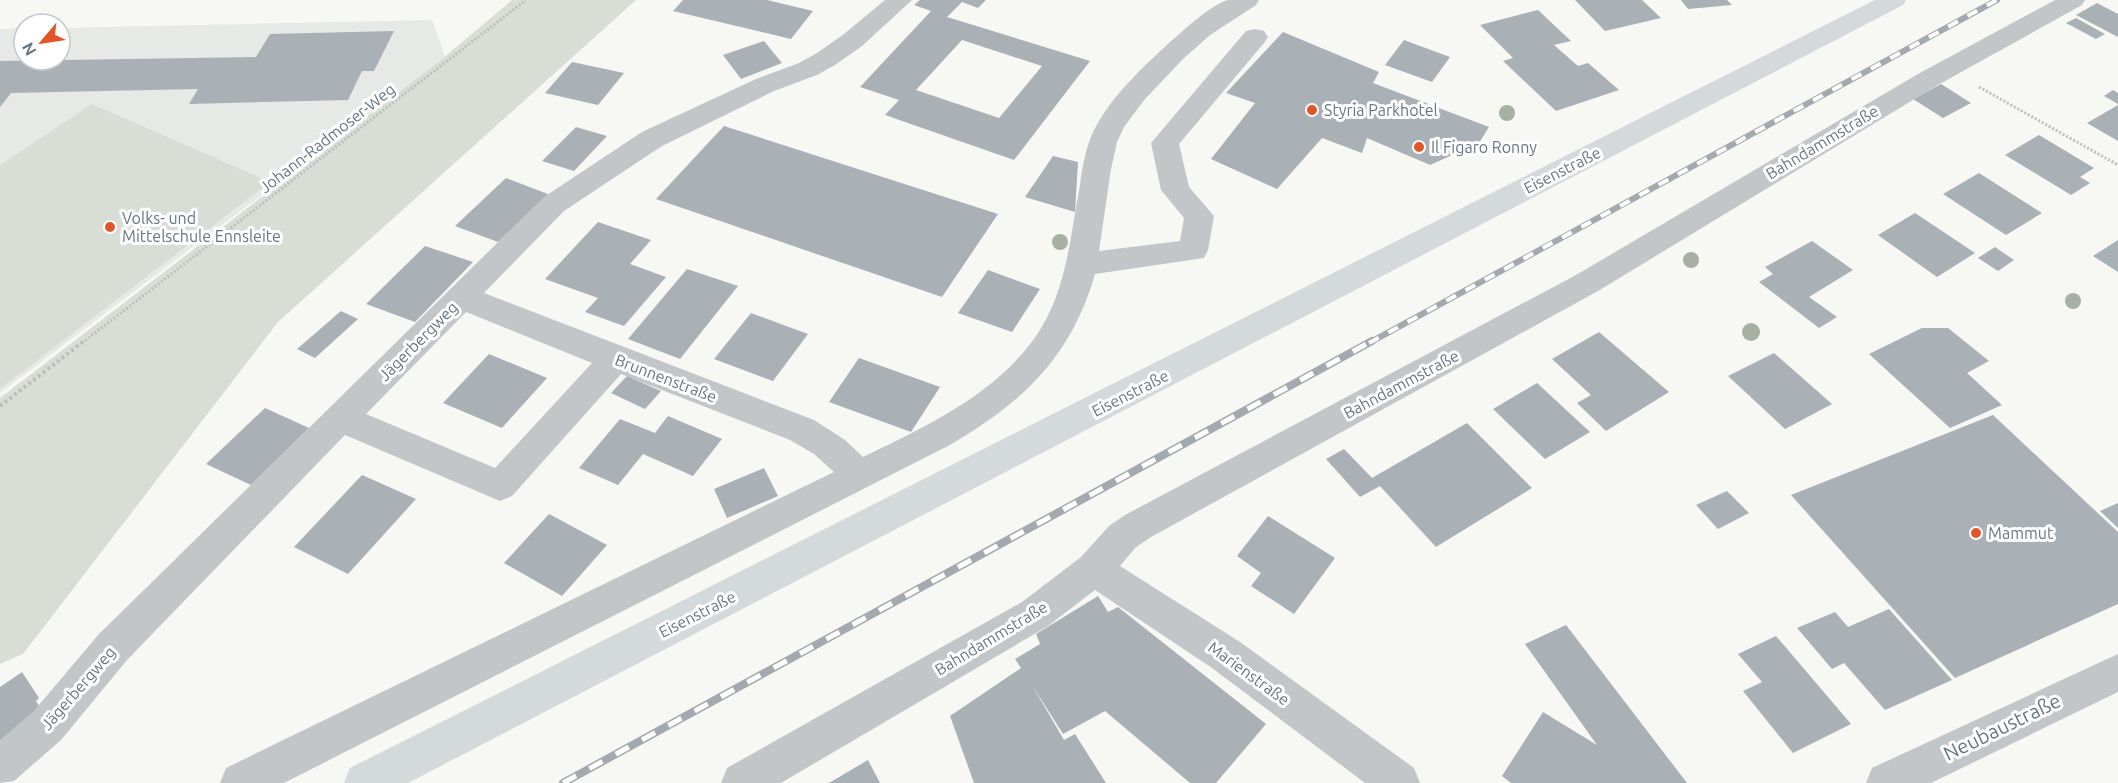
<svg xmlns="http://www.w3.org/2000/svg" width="2118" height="783" viewBox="0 0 2118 783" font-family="Ubuntu,sans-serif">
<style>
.built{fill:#e7e9e7}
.green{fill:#d8ded5}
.building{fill:#a9b1b6;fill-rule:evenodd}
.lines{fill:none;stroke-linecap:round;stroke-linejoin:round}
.path-far1{stroke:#bcbec0;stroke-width:3;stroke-dasharray:2 2;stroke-linecap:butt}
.path{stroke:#bcbec0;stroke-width:4;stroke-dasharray:3 3;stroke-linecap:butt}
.minor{fill:#c2c6c9;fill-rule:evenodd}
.major{fill:#d4d9dc;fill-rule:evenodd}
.rail-far1-casing{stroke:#a3a9ae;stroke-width:6}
.rail-casing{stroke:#a3a9ae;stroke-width:8}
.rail-far1{stroke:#fff;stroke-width:4;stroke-dasharray:11;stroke-linecap:butt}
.rail{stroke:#fff;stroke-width:5;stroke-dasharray:15;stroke-linecap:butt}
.tree{fill:#a7b1a3}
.poi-dot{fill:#e0552a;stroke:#fff;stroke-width:2}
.labels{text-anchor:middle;stroke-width:6;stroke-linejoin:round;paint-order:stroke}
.poi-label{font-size:16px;fill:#667784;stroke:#fff;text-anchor:start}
.street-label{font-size:16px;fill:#667784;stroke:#fff}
.near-street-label{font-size:20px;fill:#667784;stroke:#fff}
</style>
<rect width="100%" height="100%" fill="#f7f7f4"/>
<!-- built -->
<path class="built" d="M432,20L445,56L0,393V29L24,28V60H60V28Z"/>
<!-- green -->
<g class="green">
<path d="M512,0H636L278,322L23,654L0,664V398L448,54Z"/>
<path d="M92,104L270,182L0,389V165Z"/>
</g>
<!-- building -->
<g class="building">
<path d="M683,0H767L813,11L791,39L673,11Z"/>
<path d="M920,0H986L978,8L962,2L947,17L1090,61L1014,160L885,115L899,100L860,87L931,11L914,5ZM962,40L1042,66L999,118L916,90Z"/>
<path d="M1575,0H1642L1661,18L1605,31Z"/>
<path d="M1681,0H1727L1732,5L1688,9Z"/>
<path d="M2097,3L2118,14V37L2076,15Z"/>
<path d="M1538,10L1571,41L1554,45L1578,66L1588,63L1619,90L1556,111L1503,61L1513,58L1480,25Z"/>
<path d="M2076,18L2105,34L2096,39L2066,23Z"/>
<path d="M394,31L374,71H362L348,100L189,104L198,89L11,93L0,107V61L256,57L270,34Z"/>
<path d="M1283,32L1379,72L1373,83L1489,127L1479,143L1430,165L1367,138L1362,153L1322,138L1277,189L1211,159L1255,103L1226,93Z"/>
<path d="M1404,40L1450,57L1432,82L1385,65Z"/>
<path d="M764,41L782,63L741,79L723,55Z"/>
<path d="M572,62L624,73L598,105L545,93Z"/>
<path d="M1941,84L1971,103L1943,118L1913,99Z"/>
<path d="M2113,90L2118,93V104L2104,96Z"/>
<path d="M2118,105V141L2087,123Z"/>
<path d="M724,126L998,214L942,297L656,199Z"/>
<path d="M576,127L607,136L574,171L542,161Z"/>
<path d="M2039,135L2094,168L2080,177L2090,183L2071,195L2005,155Z"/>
<path d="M1053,156L1078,162L1075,212L1025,197Z"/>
<path d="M1979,173L2042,213L2006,235L1943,194Z"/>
<path d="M506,178L548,194L498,242L455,226Z"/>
<path d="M1915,213L1975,253L1937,277L1878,235Z"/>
<path d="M598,222L651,240L630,264L666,277L624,326L585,312L598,298L545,279Z"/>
<path d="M2118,240V272L2093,256Z"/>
<path d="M1812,241L1853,270L1809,297L1837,317L1819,328L1759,282L1773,274L1765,267Z"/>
<path d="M425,246L473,262L415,322L366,304Z"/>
<path d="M1995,247L2014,260L1998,271L1978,258Z"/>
<path d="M687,269L738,286L680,359L628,339Z"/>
<path d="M988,270L1040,289L1012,332L958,313Z"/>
<path d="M341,311L358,319L315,358L297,349Z"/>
<path d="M751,313L808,334L773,381L714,359Z"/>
<path d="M1922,328H1948L1989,361L1967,373L2002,405L1950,428L1869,354Z"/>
<path d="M1599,332L1669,392L1606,431L1577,403L1591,395L1552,359Z"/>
<path d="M1774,353L1832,404L1785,429L1728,376Z"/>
<path d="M489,354L547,378L502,428L443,403Z"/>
<path d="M859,358L940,387L911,432L829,402Z"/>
<path d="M627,376L661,391L645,409L611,393Z"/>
<path d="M1537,383L1590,432L1545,459L1493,409Z"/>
<path d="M265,408L309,428L251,485L206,464Z"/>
<path d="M1993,415L2118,532V604L1955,678L1791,495Z"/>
<path d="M668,416L722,439L693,476L643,454L618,485L579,468L620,419L655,433Z"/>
<path d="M1467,423L1532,488L1436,547L1380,486L1360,497L1326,459L1344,449L1372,478Z"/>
<path d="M764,468L778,496L727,518L714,489Z"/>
<path d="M362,475L416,499L348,574L294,547Z"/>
<path d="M1727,491L1749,513L1718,529L1696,505Z"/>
<path d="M2118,503V528L2100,511Z"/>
<path d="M549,514L607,545L562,596L504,563Z"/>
<path d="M1268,516L1335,558L1294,614L1251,586L1261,573L1237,556Z"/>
<path d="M1098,596L1108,612L1118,607L1266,724L1216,783H1190L1105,711L1063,734L1032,685L1064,740L1075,734L1106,783H974L950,716L1021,668L1015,659L1040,644L1036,634Z"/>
<path d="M1889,609L1952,680L1885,710L1844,663L1832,669L1797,628L1835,612L1848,627Z"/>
<path d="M1566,625L1687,783H1511L1502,776L1543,712L1597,745L1525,644Z"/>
<path d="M1776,636L1851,724L1793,753L1743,691L1762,682L1738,654Z"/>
<path d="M22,672L39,698L36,701L44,714L0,745V687Z"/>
<path d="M868,760L880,783H829Z"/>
</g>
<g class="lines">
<!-- path-far1 -->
<g class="path-far1">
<path d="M1979,87L2118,165"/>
<path d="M82,343L526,0"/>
</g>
<!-- path -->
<path class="path" d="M0,406L84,341"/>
<!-- minor -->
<g class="minor">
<path d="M885,0H912L862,46L835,65L817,75L774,91L662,146L564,211L484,293L814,420L845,440L863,457C926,426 995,395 1036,336C1067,291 1070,237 1080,185C1082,169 1085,152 1091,137C1106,101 1141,69 1169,43C1184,30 1209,6 1228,0C1237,0 1250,0 1259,0L1256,5L1210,35L1183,59L1145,99L1124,127L1117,142L1111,169L1099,251L1180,241L1184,218L1161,190L1151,143L1246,31L1255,29L1264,31L1268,37L1264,43L1179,144L1189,187L1214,216L1208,250L1204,258L1095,274C1071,358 1021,404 948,446L284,783H220L226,768L834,472L814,454L790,440L621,374L512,496L500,501L345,435L127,660L61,740L14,781L0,783V740L33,712L99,634L147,587L544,197L642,132L756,79L799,63L817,53L844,34ZM466,312L592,363L495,468L366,414Z"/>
<path d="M2055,0H2085L2082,5L1936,86L1598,291L1151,537L1135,548L1120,566L1240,642L1414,768L1420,783H1365L1212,668L1095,590L1048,626L781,783H721L727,768L1022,602L1081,557L1109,526L1125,515L1576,275L1918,74Z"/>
<path d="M2118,654V692L1931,783H1866L1872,768Z"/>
</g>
<!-- major -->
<path class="major" d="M1875,0H1906L1903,5L408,783H344L350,768Z"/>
<defs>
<path id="rail-far1" d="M1369,343L1997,0"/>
<path id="rail" d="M563,783L1372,341"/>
</defs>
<!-- rail-far1 casing -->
<use href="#rail-far1" class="rail-far1-casing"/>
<!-- rail casing -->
<use href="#rail" class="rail-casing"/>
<!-- rail-far1 -->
<use href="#rail-far1" class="rail-far1"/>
<!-- rail -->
<use href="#rail" class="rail"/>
</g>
<!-- trees -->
<g class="tree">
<circle cx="1507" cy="113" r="8"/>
<circle cx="1060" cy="242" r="8"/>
<circle cx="1691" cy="260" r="8"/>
<circle cx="2073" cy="301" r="8"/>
<circle cx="1751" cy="332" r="9"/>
</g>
<!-- markers -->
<g class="poi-dot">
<circle cx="1312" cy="110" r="6"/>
<circle cx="1419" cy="147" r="6"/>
<circle cx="110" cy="227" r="6"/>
<circle cx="1976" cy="533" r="6"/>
</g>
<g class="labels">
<!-- poi labels -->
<g class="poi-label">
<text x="1324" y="116">Styria Parkhotel</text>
<text x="1431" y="153">Il Figaro Ronny</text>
<text x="122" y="224">Volks- und<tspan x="122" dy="18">Mittelschule Ennsleite</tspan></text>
<text x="1988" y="539">Mammut</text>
</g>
<!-- street labels -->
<g class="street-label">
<text transform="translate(327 138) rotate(-38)" y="6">Johann-Radmoser-Weg</text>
<text transform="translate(1822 142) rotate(-31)" y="6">Bahndammstraße</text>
<text transform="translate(1562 170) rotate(-27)" y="6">Eisenstraße</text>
<text transform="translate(418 341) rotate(-45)" y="6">Jägerbergweg</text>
<text transform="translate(666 378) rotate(21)" y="6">Brunnenstraße</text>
<text transform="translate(1401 384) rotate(-28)" y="6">Bahndammstraße</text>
<text transform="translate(1130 393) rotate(-27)" y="6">Eisenstraße</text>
<text transform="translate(697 614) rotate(-27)" y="6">Eisenstraße</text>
<text transform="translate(991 638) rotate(-31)" y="6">Bahndammstraße</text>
<text transform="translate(1249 673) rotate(36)" y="6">Marienstraße</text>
<text transform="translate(78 688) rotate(-49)" y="6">Jägerbergweg</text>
</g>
<!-- near-street labels -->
<g class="near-street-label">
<text transform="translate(2002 727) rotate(-26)" y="7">Neubaustraße</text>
</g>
</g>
<!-- north arrow -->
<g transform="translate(42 42) rotate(241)"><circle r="28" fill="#ffffff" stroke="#c2c9ce" stroke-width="1.5"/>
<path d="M0-4.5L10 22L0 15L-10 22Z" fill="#e0552a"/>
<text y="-9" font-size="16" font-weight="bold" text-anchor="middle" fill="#667784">N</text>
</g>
</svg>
